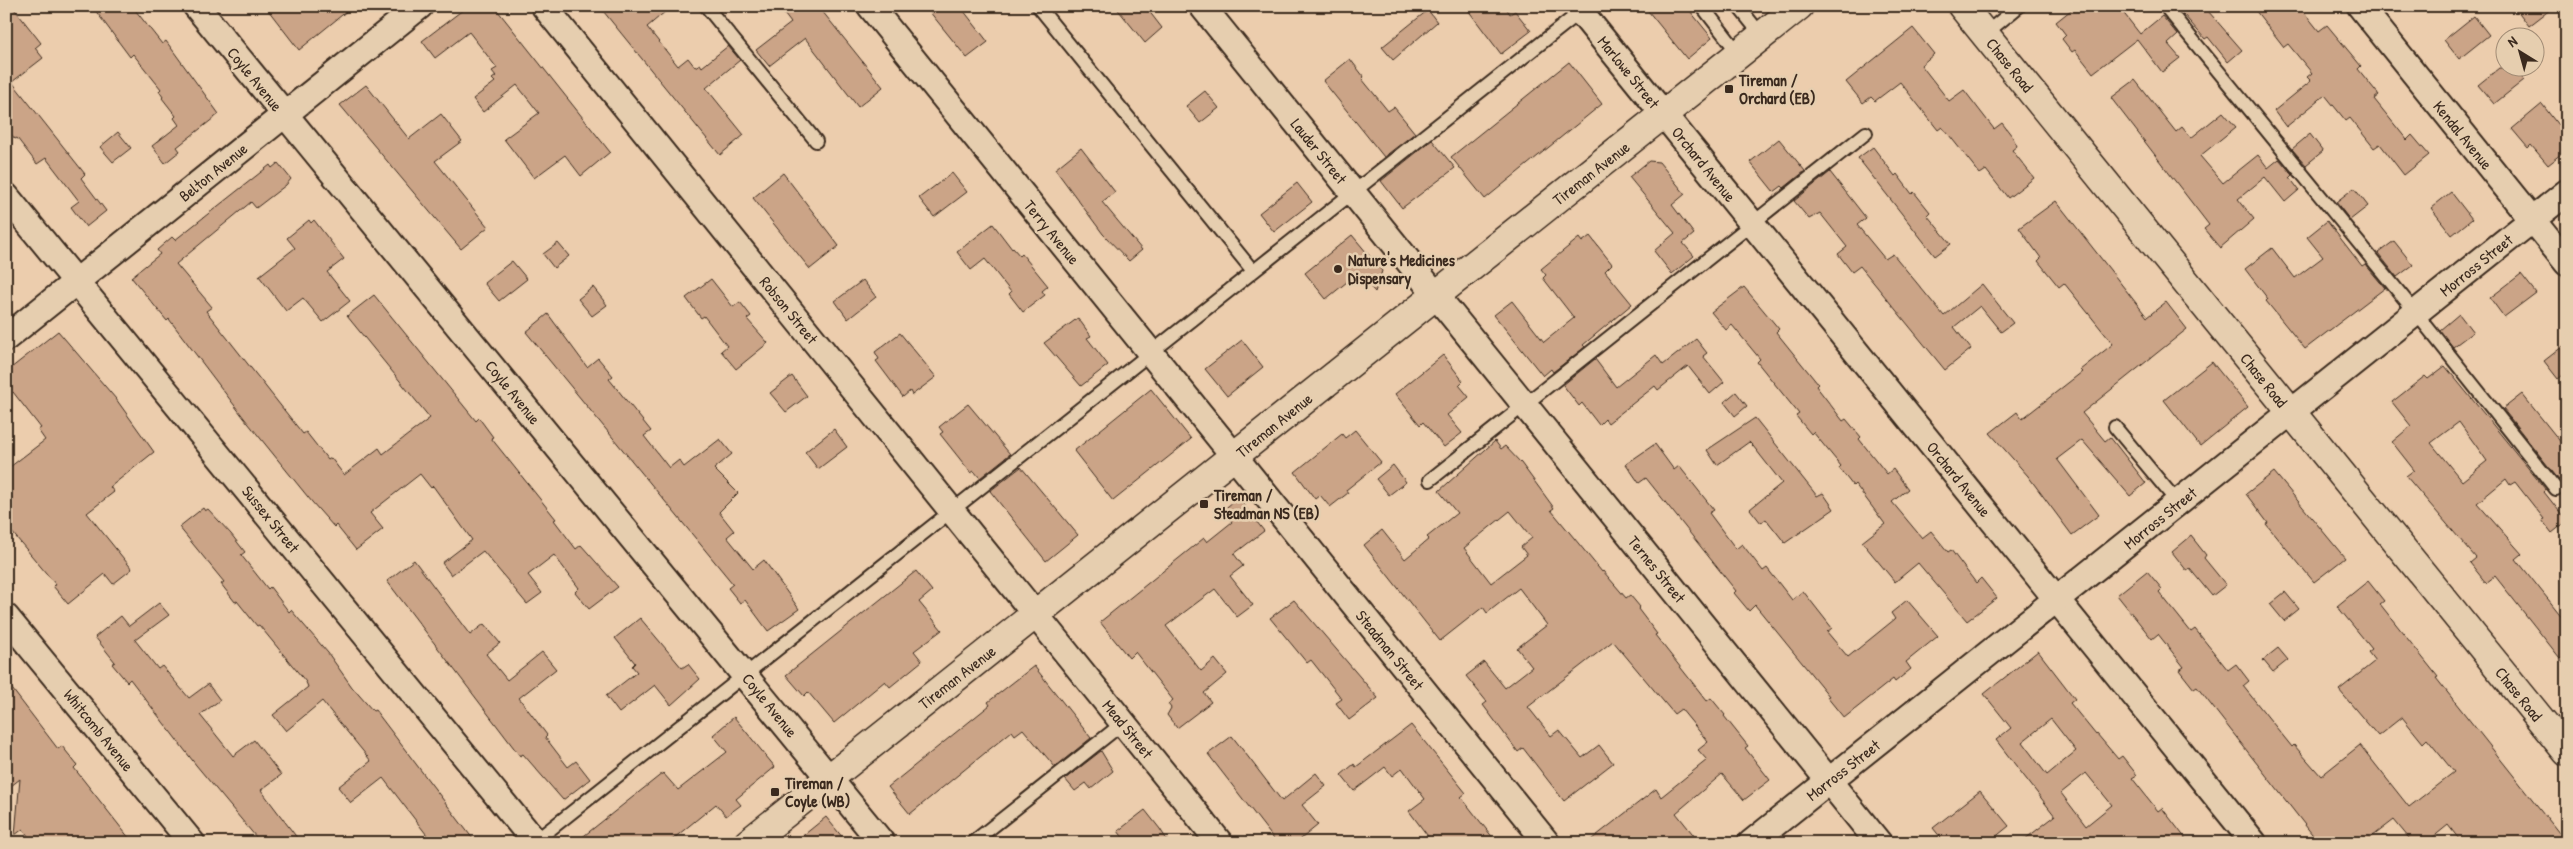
<svg xmlns="http://www.w3.org/2000/svg" width="2573" height="849" viewBox="0 0 2573 849" font-family="'Patrick Hand',sans-serif">
<style>
.building{fill:#cba487;stroke:#3b2a1e;fill-rule:evenodd}
.lines{fill:none;stroke-linecap:round;stroke-linejoin:round}
.lane-casing{stroke:#3b2a1e;stroke-width:16}
.street-casing{stroke:#3b2a1e;stroke-width:29}
.secondary-casing{stroke:#3b2a1e;stroke-width:31}
.lane{stroke:#e6ceaf;stroke-width:12}
.street{stroke:#e6ceaf;stroke-width:25}
.secondary{stroke:#e6ceaf;stroke-width:28}
.poi-dot{fill:#3b2a1e;stroke:#e6ceaf;stroke-width:2}
.labels{text-anchor:middle;stroke-width:5;stroke-linejoin:round;paint-order:stroke}
.street-label{font-size:16px;fill:#3b2a1e;stroke:#e6ceaf}
.poi-label{font-size:16px;font-weight:bold;fill:#3b2a1e;stroke:#e6ceaf;text-anchor:start}
</style>
<rect width="100%" height="100%" fill="#eccdad"/>
<filter id="ink" filterUnits="userSpaceOnUse"><feTurbulence type="fractalNoise" baseFrequency=".02" numOctaves="2"/><feDisplacementMap in="SourceGraphic" scale="10" xChannelSelector="R" yChannelSelector="G"/><feConvolveMatrix kernelMatrix="1 2 1 2 8 2 1 2 1" color-interpolation-filters="sRGB"/></filter>
<g filter="url(#ink)">
<!-- building -->
<g class="building">
<path d="M6,6H12L41,43L35,48L43,58L12,82L85,174L81,178L106,211L86,227L71,207L79,201L46,158L37,164L17,138L15,139L6,128Z"/>
<path d="M92,6H132L162,44L166,41L219,114L177,147L180,151L165,163L152,146L179,125L174,118L176,116L162,98L163,97L159,91L161,89L133,54L130,57Z"/>
<path d="M265,6H314L318,11L324,6H353L299,50Z"/>
<path d="M468,6H494L610,152L581,176L565,155L534,178L504,139L539,113L517,85L483,112L473,99L495,82L492,79L496,76L492,71L497,68L469,32L435,58L422,41Z"/>
<path d="M599,6H672L647,27L678,66L688,58L695,67L700,64L702,67L728,46L740,60L706,88L744,135L720,155Z"/>
<path d="M778,6H818L883,87L858,107L805,38L769,66L756,50L791,23Z"/>
<path d="M925,6H960L988,42L967,58Z"/>
<path d="M1115,6H1145L1162,28L1145,43Z"/>
<path d="M1465,6H1505L1510,14L1515,11L1531,31L1501,54Z"/>
<path d="M1644,6H1686L1712,38L1687,59Z"/>
<path d="M2076,6H2118L2140,34L2162,16L2178,35L2168,44L2180,58L2162,72L2137,39L2093,73L2075,50L2072,52L2062,39L2066,35L2056,22Z"/>
<path d="M2176,6H2215L2208,11L2242,50L2228,62L2208,37L2205,39Z"/>
<path d="M2252,6H2299L2319,31L2327,25L2361,66L2358,69L2379,95L2374,99L2407,140L2412,135L2429,155L2404,175L2380,144L2374,148L2350,118L2346,121L2325,95L2286,127L2274,111L2311,81L2307,77L2312,73L2288,44L2284,47Z"/>
<path d="M2514,6H2555L2529,26Z"/>
<path d="M1428,10L1437,22L1393,60L1382,47Z"/>
<path d="M2474,16L2489,35L2459,59L2444,40Z"/>
<path d="M1913,28L1934,54L1921,65L1949,101L1964,90L1994,129L2002,123L2012,136L2017,146L2012,150L2034,178L2008,198L1986,170L1980,174L1949,135L1942,127L1938,130L1900,82L1875,101L1871,97L1863,103L1846,82Z"/>
<path d="M1350,59L1364,77L1362,79L1388,111L1394,107L1415,133L1384,157L1323,81Z"/>
<path d="M1569,62L1602,104L1485,199L1451,157Z"/>
<path d="M2499,68H2514L2524,80L2494,104L2478,85Z"/>
<path d="M2135,80L2176,132L2182,127L2191,138L2223,112L2236,127L2200,156L2223,183L2258,155L2268,168L2279,159L2293,175L2290,178L2299,190L2285,202L2265,177L2238,199L2254,219L2220,248L2204,229L2209,225L2111,98Z"/>
<path d="M366,85L409,139L441,114L462,141L435,161L488,227L461,249L340,105Z"/>
<path d="M1205,91L1219,108L1200,123L1186,106Z"/>
<path d="M2542,104L2558,125L2567,118V150L2548,165L2531,145L2528,148L2512,129Z"/>
<path d="M118,132L131,148L113,162L100,147Z"/>
<path d="M2310,134L2323,151L2306,165L2292,149Z"/>
<path d="M1779,139L1805,171L1784,188L1782,186L1774,192L1750,162Z"/>
<path d="M1432,140L1455,168L1402,208L1381,181Z"/>
<path d="M1873,147L1895,176L1897,174L1912,194L1914,192L1930,212L1927,215L1951,244L1935,256L1858,158Z"/>
<path d="M1081,148L1115,192L1102,202L1142,250L1129,261L1103,234L1055,169Z"/>
<path d="M1649,161L1659,162L1685,194L1672,205L1694,234L1683,243L1694,256L1672,274L1654,251L1675,233L1629,177Z"/>
<path d="M278,163L291,179L286,185L256,208L251,202L176,264L212,307L206,311L303,434L306,432L328,460L331,458L344,475L379,448L383,454L430,418L347,316L374,295L476,421L479,418L493,437L491,438L556,519L554,520L576,549L581,545L618,587L589,609L575,592L579,588L554,555L528,575L542,593L527,604L483,551L451,575L442,563L472,540L433,486L431,488L420,474L370,513L383,529L356,550L336,525L334,527L312,502L244,418L169,319L167,321L131,277L160,254L157,250L172,237L175,240L270,165L272,168Z"/>
<path d="M1830,172L1866,218L1857,225L1885,259L1893,254L1944,316L1982,284L2013,323L2001,332L1980,306L1954,327L1971,349L1945,370L1860,266L1852,272L1838,254L1847,247L1820,213L1809,219L1794,201Z"/>
<path d="M783,173L839,246L810,269L753,198Z"/>
<path d="M952,173L967,192L934,217L919,198Z"/>
<path d="M1297,183L1312,202L1274,232L1259,213Z"/>
<path d="M2354,188L2368,206L2350,220L2336,202Z"/>
<path d="M2451,192L2472,219L2452,235L2431,208Z"/>
<path d="M2056,201L2147,317L2166,302L2187,329L2082,413L2105,441L2110,437L2146,483L2130,496L2082,440L2057,459L2099,515L2072,535L2028,476L1990,433L2017,412L2022,419L2082,372L2080,370L2113,344L2064,283L2059,287L2038,261L2041,258L2019,228Z"/>
<path d="M309,220L311,223L314,220L344,259L327,272L350,301L323,322L303,298L286,311L259,276L295,248L287,238Z"/>
<path d="M2327,221L2362,266L2365,264L2385,288L2305,349L2266,301L2268,299L2245,269L2272,248L2295,278L2323,257L2307,237Z"/>
<path d="M993,224L1012,249L1013,248L1020,256L1022,254L1048,286L1042,291L1045,295L1023,312L1009,294L1011,292L985,259L971,270L957,252Z"/>
<path d="M1352,235L1382,271L1375,292L1358,273L1326,299L1305,273Z"/>
<path d="M1590,236L1612,264L1605,271L1632,304L1583,345L1585,347L1553,372L1551,369L1543,376L1494,315L1512,301L1544,342L1574,318L1543,278L1546,275L1541,269L1579,238L1582,242Z"/>
<path d="M2394,241L2413,265L2397,277L2378,253Z"/>
<path d="M558,243L569,256L554,268L543,254Z"/>
<path d="M512,261L527,279L499,301L484,283Z"/>
<path d="M2521,274L2536,293L2504,317L2490,298Z"/>
<path d="M711,279L733,307L740,302L751,316L747,319L768,343L736,369L721,351L727,346L704,316L701,318L686,298Z"/>
<path d="M863,280L876,297L848,319L835,301Z"/>
<path d="M593,287L607,305L592,316L578,299Z"/>
<path d="M1744,287L1779,329L1776,332L1818,384L1816,386L1843,421L1846,419L1861,437L1859,439L1887,474L1893,469L1908,489L1892,502L1922,538L1931,531L1948,552L1951,550L1976,583L1981,578L1997,598L1967,621L1918,563L1895,582L1862,542L1885,524L1855,484L1853,486L1839,468L1841,466L1813,432L1811,434L1796,416L1799,414L1757,362L1760,359L1732,325L1726,330L1711,312Z"/>
<path d="M548,314L587,367L598,358L613,376L609,379L651,431L644,436L669,468L679,460L684,467L720,439L732,454L714,469L738,493L719,512L734,531L727,537L753,569L764,560L799,609L768,631L745,600L740,603L728,588L733,584L526,332Z"/>
<path d="M2459,314L2473,332L2453,347L2440,330Z"/>
<path d="M1078,318L1091,336L1087,338L1108,365L1081,386L1044,343Z"/>
<path d="M58,331L116,399L154,452L110,487L114,492L87,513L132,569L113,584L105,574L68,604L53,586L56,585L6,525V470L45,440L38,430L41,428L13,392L6,397V372Z"/>
<path d="M900,333L936,377L912,395L910,391L903,397L876,361L879,359L875,352Z"/>
<path d="M1696,339L1707,353L1703,356L1724,382L1710,394L1688,366L1658,390L1655,386L1608,423L1605,419L1599,425L1582,403L1579,406L1563,385L1595,359L1616,387L1656,355L1663,365Z"/>
<path d="M1242,340L1263,367L1227,396L1205,369Z"/>
<path d="M2567,343V372L2558,379L2544,361Z"/>
<path d="M1443,355L1463,381L1459,385L1469,397L1447,415L1462,433L1444,447L1423,422L1420,425L1395,394Z"/>
<path d="M2212,362L2248,407L2200,446L2164,400Z"/>
<path d="M2445,366L2546,490L2544,492L2567,521L2552,533L2542,520L2544,519L2515,482L2510,485L2506,479L2477,503L2522,554L2516,559L2567,623V667L2495,576L2486,583L2470,563L2476,558L2406,476L2414,470L2392,442L2411,426L2392,402L2425,376L2428,379ZM2459,422L2487,461L2462,481L2431,443Z"/>
<path d="M792,376L807,396L786,412L770,393Z"/>
<path d="M1151,389L1191,439L1113,501L1074,451Z"/>
<path d="M1736,392L1747,406L1735,416L1724,402Z"/>
<path d="M2522,394L2567,450V473L2559,480L2503,409Z"/>
<path d="M968,404L1010,454L980,478L974,471L971,473L940,434L943,432L939,427Z"/>
<path d="M1755,418L1817,496L1823,493L1834,509L1785,543L1766,519L1761,523L1750,509L1782,483L1753,446L1749,442L1717,465L1707,450Z"/>
<path d="M834,429L847,447L818,469L805,452Z"/>
<path d="M1355,430L1381,462L1346,490L1348,493L1330,507L1320,495L1315,499L1295,472L1342,434L1345,438Z"/>
<path d="M1495,441L1501,449L1505,446L1521,463L1554,508L1551,510L1602,572L1603,571L1626,598L1630,595L1640,607L1638,609L1657,634L1655,635L1707,701L1711,698L1725,715L1724,716L1748,746L1745,748L1770,780L1744,800L1722,774L1676,813L1700,843H1587L1656,789L1661,797L1707,760L1698,750L1708,742L1681,709L1674,714L1613,641L1528,707L1551,736L1559,730L1582,758L1599,745L1613,763L1564,801L1523,748L1518,752L1483,705L1487,702L1466,676L1484,662L1505,688L1532,667L1517,648L1547,625L1519,588L1487,613L1483,607L1440,641L1364,545L1382,530L1405,559L1429,539L1427,537L1457,513L1439,491ZM1510,511L1532,538L1521,547L1527,555L1491,583L1464,548Z"/>
<path d="M1655,444L1674,470L1679,466L1714,510L1709,513L1736,549L1742,544L1763,571L1767,568L1792,600L1803,591L1832,628L1827,632L1848,657L1895,619L1891,613L1907,600L1938,636L1906,662L1911,669L1895,682L1893,679L1844,718L1827,697L1829,696L1755,605L1749,611L1734,593L1736,591L1646,478L1639,483L1626,464Z"/>
<path d="M1393,465L1406,482L1389,495L1376,479Z"/>
<path d="M1021,467L1078,535L1046,561L990,491Z"/>
<path d="M2274,472L2345,558L2314,582L2266,524L2268,523L2246,494Z"/>
<path d="M1238,498L1264,531L1234,554L1243,566L1230,576L1253,605L1237,617L1215,589L1166,626L1201,671L1215,659L1227,674L1204,693L1211,702L1177,728L1167,715L1171,708L1168,704L1173,700L1135,652L1129,658L1100,622L1204,538L1207,542L1232,522L1223,510Z"/>
<path d="M203,508L205,511L208,509L231,534L245,552L241,555L268,589L270,587L289,612L291,610L328,653L352,687L373,711L375,710L476,843H433L383,778L351,803L338,787L371,761L322,701L286,731L273,715L308,687L306,682L259,625L257,626L237,601L235,602L221,584L224,582L179,527Z"/>
<path d="M2191,536L2206,555L2204,558L2226,585L2212,596L2190,569L2187,571L2172,552Z"/>
<path d="M414,560L470,635L484,624L500,643L486,654L507,680L542,652L556,669L519,698L547,735L545,737L568,767L576,761L590,779L563,800L523,754L520,756L387,581Z"/>
<path d="M916,571L932,591L919,602L942,630L914,651L922,661L890,687L885,681L834,723L808,692L804,696L786,675Z"/>
<path d="M2147,571L2162,589L2159,592L2191,632L2195,629L2228,670L2236,664L2249,681L2243,686L2292,747L2294,745L2321,776L2360,745L2409,807L2454,772L2427,739L2423,743L2402,717L2378,736L2339,690L2375,661L2368,652L2372,649L2337,606L2368,581L2384,601L2380,604L2438,677L2436,678L2567,843H2462L2448,825L2426,843H2413L2394,820L2364,843H2319L2197,687L2194,689L2179,670L2184,667L2158,634L2152,639L2117,595Z"/>
<path d="M2285,592L2299,609L2284,621L2270,604Z"/>
<path d="M1294,600L1378,698L1349,720L1336,703L1342,699L1311,660L1307,663L1270,618Z"/>
<path d="M159,603L169,615L135,640L158,669L162,666L189,698L208,684L220,700L200,715L233,756L254,740L281,775L261,790L301,843H261L196,765L130,679L127,682L112,664L115,662L95,637L121,616L129,626Z"/>
<path d="M640,618L682,668L688,664L700,679L671,705L655,685L619,713L606,696L637,672L632,666L635,663L615,638Z"/>
<path d="M2278,648L2288,660L2273,672L2263,660Z"/>
<path d="M2038,651L2075,699L2070,703L2096,735L2097,734L2118,759L2122,756L2137,775L2132,778L2158,811L2162,808L2189,843H2020L2055,816L1996,740L2011,728L1984,694ZM2051,719L2076,751L2047,775L2022,742ZM2086,773L2112,805L2086,826L2061,793Z"/>
<path d="M1034,666L1091,738L1055,767L1023,729L1015,735L1012,731L910,814L888,787L990,705L988,702Z"/>
<path d="M6,681L58,749L62,746L77,765L74,768L133,843H33L23,829L15,835L20,779L6,790Z"/>
<path d="M734,717L775,767L736,799L741,805L726,816L716,804L668,843H575L663,773L678,790L727,752L713,735Z"/>
<path d="M1411,725L1466,793L1461,797L1497,843H1433L1409,811L1425,799L1402,768L1392,776L1385,767L1354,791L1341,775L1354,764L1356,767Z"/>
<path d="M1232,736L1282,801L1316,773L1326,786L1302,805L1318,825L1296,843H1277L1208,754Z"/>
<path d="M1101,751L1113,771L1091,789L1086,783L1075,791L1065,779Z"/>
<path d="M1980,791L2009,826L1988,843H1945L1933,828Z"/>
<path d="M1145,810L1160,829L1169,843H1127L1118,831Z"/>
<path d="M826,817L847,843H794Z"/>
</g>
<g class="lines">
<defs>
<g id="lane">
<path d="M706,6L816,141"/>
<path d="M1038,6L1253,271"/>
<path d="M1702,6L1739,54"/>
<path d="M1738,6L1762,36"/>
<path d="M2165,6L2416,313L2556,489"/>
<path d="M1985,34L2019,6"/>
<path d="M2115,427L2178,503"/>
<path d="M1430,480L1866,133"/>
<path d="M533,843L1584,9"/>
<path d="M972,843L1123,723"/>
</g>
<g id="street">
<path d="M196,6L882,843"/>
<path d="M544,6L1220,843"/>
<path d="M870,6L1547,843"/>
<path d="M1202,6L1879,843"/>
<path d="M1576,6L2254,843"/>
<path d="M2360,6L2567,263"/>
<path d="M6,196L536,843"/>
<path d="M6,338L420,6"/>
<path d="M6,617L192,843"/>
<path d="M1751,843L2567,192"/>
</g>
<g id="secondary">
<path d="M1962,6L2567,752"/>
<path d="M748,843L1799,6"/>
</g>
</defs>
<!-- lane casing -->
<use href="#lane" class="lane-casing"/>
<!-- street casing -->
<use href="#street" class="street-casing"/>
<!-- secondary casing -->
<use href="#secondary" class="secondary-casing"/>
<!-- lane -->
<use href="#lane" class="lane"/>
<!-- street -->
<use href="#street" class="street"/>
<!-- secondary -->
<use href="#secondary" class="secondary"/>
</g>
</g>
<!-- markers -->
<g class="poi-dot">
<rect x="1724" y="84" width="10" height="10" rx="2.5"/>
<circle cx="1338" cy="269" r="5"/>
<rect x="1199" y="499" width="10" height="10" rx="2.5"/>
<rect x="770" y="787" width="10" height="10" rx="2.5"/>
</g>
<g class="labels">
<!-- street labels -->
<g class="street-label">
<text transform="translate(2010 65) rotate(51)" y="6">Chase Road</text>
<text transform="translate(1629 72) rotate(51)" y="6">Marlowe Street</text>
<text transform="translate(255 79) rotate(51)" y="6">Coyle Avenue</text>
<text transform="translate(2463 135) rotate(51)" y="6">Kendal Avenue</text>
<text transform="translate(1319 151) rotate(51)" y="6">Lauder Street</text>
<text transform="translate(1704 164) rotate(51)" y="6">Orchard Avenue</text>
<text transform="translate(213 172) rotate(-39)" y="6">Belton Avenue</text>
<text transform="translate(1591 173) rotate(-38)" y="6">Tireman Avenue</text>
<text transform="translate(1052 232) rotate(51)" y="6">Terry Avenue</text>
<text transform="translate(2476 265) rotate(-39)" y="6">Morross Street</text>
<text transform="translate(789 310) rotate(51)" y="6">Robson Street</text>
<text transform="translate(2264 380) rotate(51)" y="6">Chase Road</text>
<text transform="translate(513 392) rotate(51)" y="6">Coyle Avenue</text>
<text transform="translate(1274 425) rotate(-39)" y="6">Tireman Avenue</text>
<text transform="translate(1959 479) rotate(51)" y="6">Orchard Avenue</text>
<text transform="translate(2160 518) rotate(-39)" y="6">Morross Street</text>
<text transform="translate(271 519) rotate(51)" y="6">Sussex Street</text>
<text transform="translate(1657 569) rotate(51)" y="6">Ternes Street</text>
<text transform="translate(1390 650) rotate(51)" y="6">Steadman Street</text>
<text transform="translate(957 677) rotate(-38)" y="6">Tireman Avenue</text>
<text transform="translate(2519 694) rotate(51)" y="6">Chase Road</text>
<text transform="translate(770 705) rotate(51)" y="6">Coyle Avenue</text>
<text transform="translate(1128 729) rotate(51)" y="6">Mead Street</text>
<text transform="translate(99 730) rotate(51)" y="6">Whitcomb Avenue</text>
<text transform="translate(1843 770) rotate(-38)" y="6">Morross Street</text>
</g>
<!-- poi labels -->
<g class="poi-label">
<text x="1739" y="86">Tireman /<tspan x="1739" dy="18">Orchard (EB)</tspan></text>
<text x="1348" y="266">Nature's Medicines<tspan x="1348" dy="18">Dispensary</tspan></text>
<text x="1214" y="501">Tireman /<tspan x="1214" dy="18">Steadman NS (EB)</tspan></text>
<text x="785" y="789">Tireman /<tspan x="785" dy="18">Coyle (WB)</tspan></text>
</g>
</g>
<!-- margin -->
<rect width="2573" height="849" fill="none" stroke="#e6ceaf" stroke-width="25"/>
<rect x="12" y="12" width="2548" height="824" fill="none" stroke="#3b2a1e" stroke-width="2" filter="url(#ink)"/>
<!-- north arrow -->
<g transform="translate(2520 52) rotate(323)"><circle r="24" fill="#e6ceaf" stroke="#a28c75"/>
<path d="M0-4L9 19L0 12L-9 19Z" fill="#3b2a1e"/>
<text y="-8" font-size="14" font-weight="bold" text-anchor="middle" fill="#3b2a1e">N</text>
</g>
</svg>
